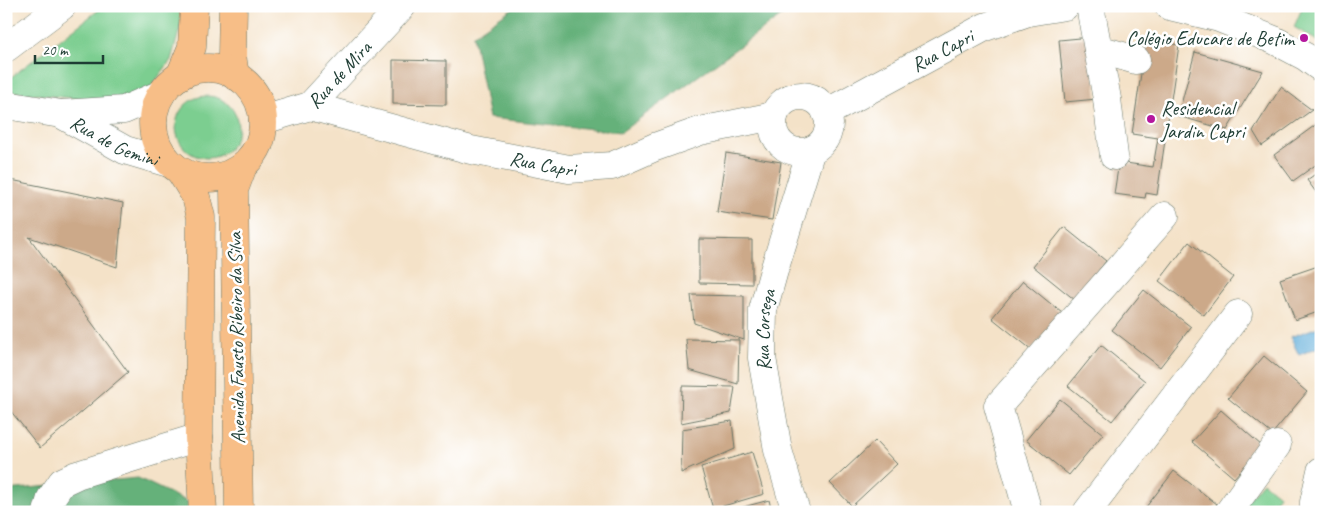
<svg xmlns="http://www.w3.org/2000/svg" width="1327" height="518" viewBox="0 0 1327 518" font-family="Caveat,sans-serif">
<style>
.green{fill:#7cce90;stroke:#4e8662}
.forest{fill:#65b17a;stroke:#427757}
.water{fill:#60add9;stroke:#407586}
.building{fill:#cca989}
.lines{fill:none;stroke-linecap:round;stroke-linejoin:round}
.minor-casing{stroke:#6a7768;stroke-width:29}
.major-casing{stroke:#6a7768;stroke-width:29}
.minor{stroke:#fff;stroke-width:28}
.major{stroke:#f7be87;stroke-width:28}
.poi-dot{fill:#b5179e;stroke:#fff;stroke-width:2}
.labels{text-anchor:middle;stroke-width:5;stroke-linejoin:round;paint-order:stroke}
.poi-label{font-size:20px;fill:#1f3d34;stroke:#fff;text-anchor:end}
.street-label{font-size:20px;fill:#1f3d34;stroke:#fff}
</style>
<rect width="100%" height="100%" fill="#fff"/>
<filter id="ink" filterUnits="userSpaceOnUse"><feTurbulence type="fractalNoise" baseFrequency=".02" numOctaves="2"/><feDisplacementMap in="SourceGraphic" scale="10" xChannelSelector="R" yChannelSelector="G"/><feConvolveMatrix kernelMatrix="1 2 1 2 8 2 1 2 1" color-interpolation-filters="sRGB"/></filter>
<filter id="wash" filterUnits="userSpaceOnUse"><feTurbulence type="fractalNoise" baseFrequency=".0096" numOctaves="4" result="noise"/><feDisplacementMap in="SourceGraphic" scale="20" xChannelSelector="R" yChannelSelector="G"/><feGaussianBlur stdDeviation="1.12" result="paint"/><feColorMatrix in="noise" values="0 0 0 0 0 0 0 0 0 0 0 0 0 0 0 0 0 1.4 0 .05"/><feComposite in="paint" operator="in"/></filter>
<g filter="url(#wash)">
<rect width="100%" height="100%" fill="#f4e2c8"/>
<!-- green -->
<g class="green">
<path d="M104,6H183V17L171,60L145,95L90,100L14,92L6,81Z"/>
<path d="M1303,6H1321V43L1294,27Z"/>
<circle cx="207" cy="127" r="31"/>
<path d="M1263,482L1279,495L1268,512H1256L1245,503Z"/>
</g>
<!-- forest -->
<g class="forest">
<path d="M516,6H795L621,132L489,118L473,35Z"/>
<path d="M138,478L188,502L187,512H6V490Z"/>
</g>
<!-- water -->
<path class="water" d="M1321,326V346L1299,355L1290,337Z"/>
<g id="blocks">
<!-- building -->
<g class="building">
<path d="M1091,37L1097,99L1065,102L1059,40Z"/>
<path d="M1146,40L1179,45L1157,195L1146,193L1145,198L1114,194L1119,162L1153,167L1158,138L1132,134Z"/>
<path d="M1195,52L1263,71L1227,130L1178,116Z"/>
<path d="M393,60L446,61V105L393,104Z"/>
<path d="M1281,87L1312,110L1262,146L1253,131Z"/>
<path d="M1321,121V161L1293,181L1274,155Z"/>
<path d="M726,153L781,162L772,220L717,212Z"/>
<path d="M1321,170V199L1307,180Z"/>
<path d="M6,179L123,203L117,267L29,237L128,372L40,448L6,405Z"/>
<path d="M1064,227L1106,261L1075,300L1033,266Z"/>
<path d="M699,239L752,240V284L699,283Z"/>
<path d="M1189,242L1233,277L1204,315L1159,281Z"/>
<path d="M1321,265V311L1295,320L1280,279Z"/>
<path d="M1023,281L1062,313L1032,350L992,318Z"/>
<path d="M1144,290L1191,327L1160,367L1112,330Z"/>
<path d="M691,295L744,296V340L694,323Z"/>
<path d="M686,339L739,340L738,384L689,370Z"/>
<path d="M1101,345L1145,381L1112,421L1068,386Z"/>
<path d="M1264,356L1307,392L1272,434L1228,398Z"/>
<path d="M682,386L735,387L731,413L681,423Z"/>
<path d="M1060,399L1103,434L1069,475L1026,440Z"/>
<path d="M1221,410L1262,446L1234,478L1192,442Z"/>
<path d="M732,421L735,449L681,473L682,429Z"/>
<path d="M875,441L897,464L852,506L830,483Z"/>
<path d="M752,452L764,494L713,509L701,467Z"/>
<path d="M1174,471L1217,504L1211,512H1153L1146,507Z"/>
<path d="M769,500L772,512H729V511Z"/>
</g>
</g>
</g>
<g filter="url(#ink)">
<use href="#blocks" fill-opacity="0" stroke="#6a7768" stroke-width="1"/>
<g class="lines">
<defs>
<g id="minor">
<path d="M1090,6L1107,99L1114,156"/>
<path d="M1169,6L1219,18L1274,40L1306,57L1321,68"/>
<path d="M6,48L62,6"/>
<path d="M1098,49L1136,60"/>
<circle cx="801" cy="124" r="28"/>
<path d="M6,105L61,114L124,110L161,94"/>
<path id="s1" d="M310,106L471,150L569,169L612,166L655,147L700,131L774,116"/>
<path id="s2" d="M826,113L985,27L1028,12L1065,6"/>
<path id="s3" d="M61,114L125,150L169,163"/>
<path id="s4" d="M263,120L310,106L402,6"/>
<path d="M47,512L51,498L62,482L77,475L199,437"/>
<path id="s5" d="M796,512L778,450L762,358L763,310L773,274L811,150"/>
<path d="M1028,512L998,406L1165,216"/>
<path d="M1087,512L1238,314"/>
<path d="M1229,512L1277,445"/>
<path d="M1314,512V502L1321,471"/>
</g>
<g id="major">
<path d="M233,6L232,55L235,76"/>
<circle cx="208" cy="123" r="55"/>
<path d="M180,76L192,47L194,6"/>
<path d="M180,171L196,197L201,217L199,437L203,512"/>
<path d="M239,512L234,190L243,166"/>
</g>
</defs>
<!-- minor casing -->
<use href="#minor" class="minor-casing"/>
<!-- major casing -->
<use href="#major" class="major-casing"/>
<!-- minor -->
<use href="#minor" class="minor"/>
<!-- major -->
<use href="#major" class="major"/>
</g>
</g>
<!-- markers -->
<g class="poi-dot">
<circle cx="1304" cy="38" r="5"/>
<circle cx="1151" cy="119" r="5"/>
</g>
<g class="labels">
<!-- poi labels -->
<g class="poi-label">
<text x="1294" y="45">Colégio Educare de Betim</text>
<text x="1161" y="115" text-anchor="start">Residencial<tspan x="1161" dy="23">Jardin Capri</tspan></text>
</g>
<!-- street labels -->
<g class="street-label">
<text dy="7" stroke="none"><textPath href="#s2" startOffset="132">Rua Capri</textPath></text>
<text dy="7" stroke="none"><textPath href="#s4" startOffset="92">Rua de Mira</textPath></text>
<text dy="7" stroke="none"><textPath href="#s3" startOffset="60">Rua de Gemini</textPath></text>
<text dy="7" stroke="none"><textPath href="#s1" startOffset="240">Rua Capri</textPath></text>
<text dy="7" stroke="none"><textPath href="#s5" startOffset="186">Rua Corsega</textPath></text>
<text transform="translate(236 338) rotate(-91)" y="7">Avenida Fausto Ribeiro da Silva</text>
</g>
</g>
<!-- margin -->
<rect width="1327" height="518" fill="none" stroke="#fff" stroke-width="25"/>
<!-- scale -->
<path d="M35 55v8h68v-8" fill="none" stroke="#1f3d34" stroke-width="2.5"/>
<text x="42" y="55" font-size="15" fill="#1f3d34" stroke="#ffffff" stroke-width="4" paint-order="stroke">20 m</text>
</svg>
